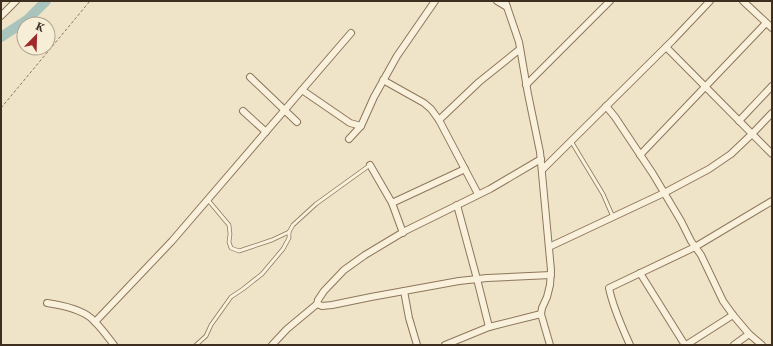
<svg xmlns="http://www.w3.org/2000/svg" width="773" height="346" viewBox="0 0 773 346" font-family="'Noto Serif',serif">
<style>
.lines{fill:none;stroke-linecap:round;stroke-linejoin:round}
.river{stroke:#a9c4bc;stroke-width:10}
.service-casing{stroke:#8d765c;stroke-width:4.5}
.minor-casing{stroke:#8d765c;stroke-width:8}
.path{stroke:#8d765c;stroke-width:1;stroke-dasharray:3 2;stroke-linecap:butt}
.service{stroke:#faf1dc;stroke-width:3}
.minor{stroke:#faf1dc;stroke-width:6}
</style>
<rect width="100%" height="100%" fill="#f0e4c8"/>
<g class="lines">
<!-- river -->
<path class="river" d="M1,37L27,20L46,1"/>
<defs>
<g id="service">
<path d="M571,141L603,194L613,217"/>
<path d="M208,200L229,225L230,234L229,242L231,248L239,251L272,240L289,232"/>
<path d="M196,345L206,336L211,325L231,297L243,289L262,274L283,249L289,238V232L293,225L316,204L370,165"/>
</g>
<g id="minor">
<path d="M497,1L507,7"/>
<path d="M505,1L519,42L528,94L540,152L551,270L550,285L547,297L542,308L541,314L550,345"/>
<path d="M743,1L772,28"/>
<path d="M1,16L16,1"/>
<path d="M666,47L772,154"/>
<path d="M250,77L297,122"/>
<path d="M383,80L424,103L431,109L439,120L478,194"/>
<path d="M526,85L610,1"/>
<path d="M302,90L350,123L361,126"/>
<path d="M606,106L615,117L653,174L681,221L691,241L701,255L723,301L733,315L749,334L762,345"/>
<path d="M243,111L266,132"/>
<path d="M439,120L479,82L520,49"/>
<path d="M739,121L772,86"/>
<path d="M349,139L361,126L374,97L397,56L435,1"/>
<path d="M640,155L766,23"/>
<path d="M370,165L392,203L403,233"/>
<path d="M542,170L673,40L710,1"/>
<path d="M392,203L465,169"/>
<path d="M457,205L477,279L489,327"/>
<path d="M549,247L664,193L709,169L731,154L752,134L772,113"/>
<path d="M640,273L685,345"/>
<path d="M404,291L409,318L417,345"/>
<path d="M47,303C61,305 80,309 91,318C100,326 107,336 114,345"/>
<path d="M317,304L322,306L332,305L371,297L459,281L487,278L551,275"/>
<path d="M95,322L172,241L351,33"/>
<path d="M272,345L287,329L317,304L318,300L324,291L344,270L365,255L405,231L490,189L541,159"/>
<path d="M445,345L489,327L541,314"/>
<path d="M630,345C622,327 613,308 609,288L695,247L772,201"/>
<path d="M686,345L733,315"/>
<path d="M734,345L749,334"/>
</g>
</defs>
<!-- service casing -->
<use href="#service" class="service-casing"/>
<!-- minor casing -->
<use href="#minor" class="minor-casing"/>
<!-- path -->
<path class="path" d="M1,108L90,1"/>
<!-- service -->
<use href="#service" class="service"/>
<!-- minor -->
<use href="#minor" class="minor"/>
</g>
<!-- border -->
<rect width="773" height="346" fill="none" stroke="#3d2e20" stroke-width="4"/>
<!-- north arrow -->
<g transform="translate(36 36) rotate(23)"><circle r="19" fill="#f7eed8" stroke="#ada18e"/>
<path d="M0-3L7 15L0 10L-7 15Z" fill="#9e2a2b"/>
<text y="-6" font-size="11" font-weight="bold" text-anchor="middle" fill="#3d2e20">K</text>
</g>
</svg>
